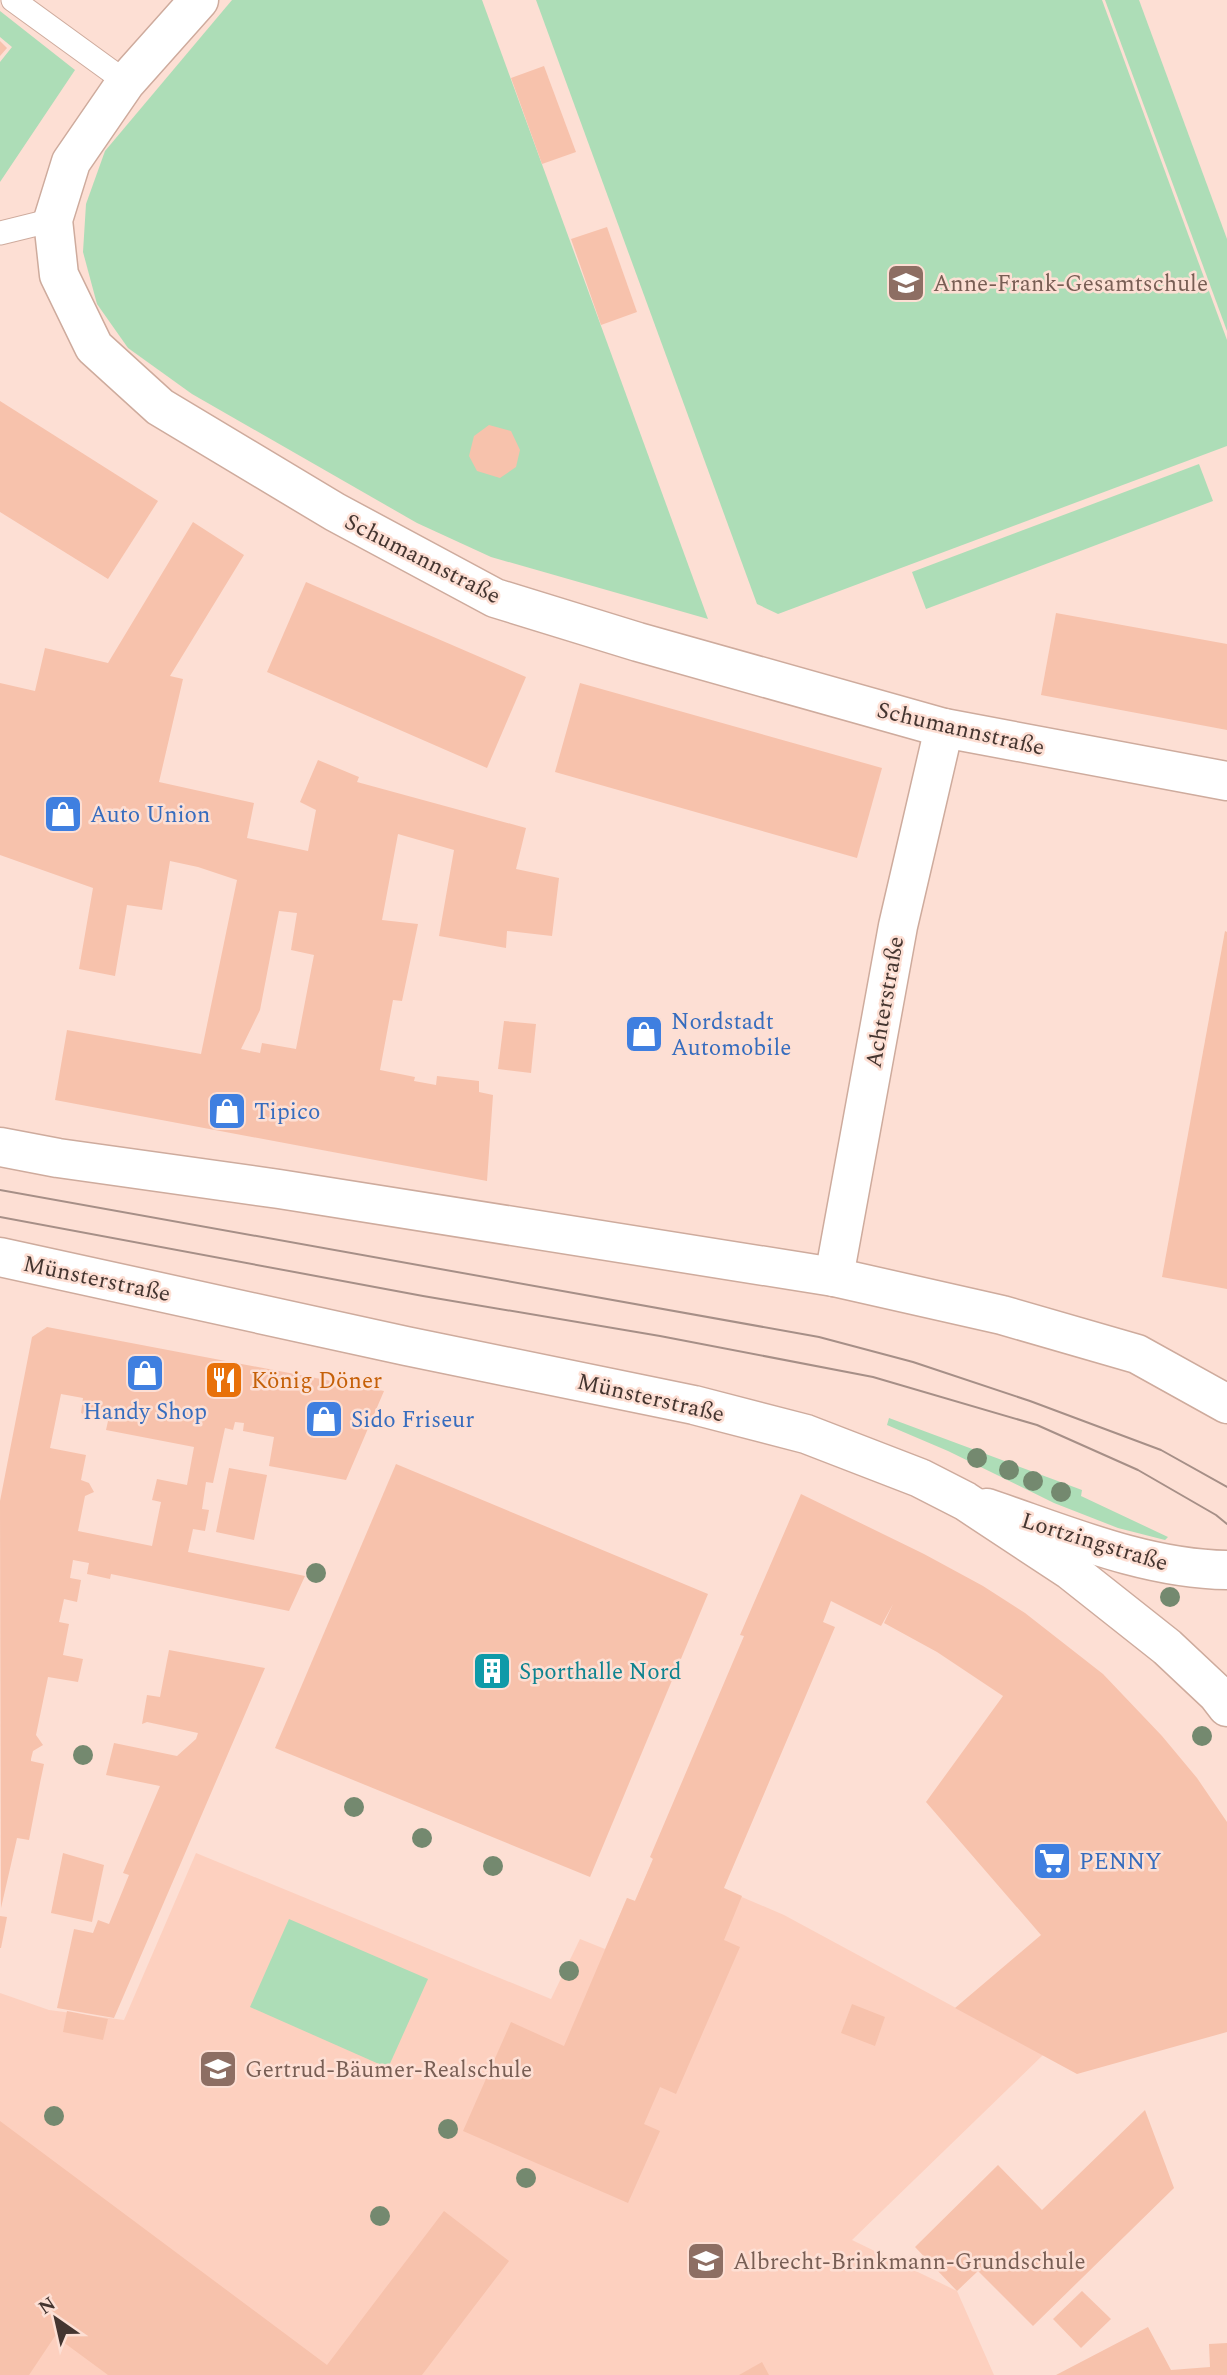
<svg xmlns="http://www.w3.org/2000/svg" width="1227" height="2375" viewBox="0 0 1227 2375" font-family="Spectral,serif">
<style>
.built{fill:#fdd0bf}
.green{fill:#adddb7}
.building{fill:#f7c2ac;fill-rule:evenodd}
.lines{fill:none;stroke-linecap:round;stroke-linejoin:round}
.lane-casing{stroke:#ceab9d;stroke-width:25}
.street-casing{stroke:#ceab9d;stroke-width:41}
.primary-casing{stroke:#ceab9d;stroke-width:41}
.lane{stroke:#fff;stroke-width:23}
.street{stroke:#fff;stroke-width:38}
.primary{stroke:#fff;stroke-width:38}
.tram{stroke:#a68f87;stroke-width:2}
.tree{fill:#74896f}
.labels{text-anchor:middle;stroke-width:5;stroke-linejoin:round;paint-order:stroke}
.education-label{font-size:23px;fill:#785e54;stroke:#fddfd4;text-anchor:start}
.street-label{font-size:23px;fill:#443530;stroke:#fddfd4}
.shop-label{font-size:23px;fill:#366cbe;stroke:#fddfd4;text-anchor:start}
.food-label{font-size:23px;fill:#c56008;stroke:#fddfd4;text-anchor:start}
.culture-label{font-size:23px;fill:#0d838f;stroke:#fddfd4;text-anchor:start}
</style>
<rect width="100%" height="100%" fill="#fddfd4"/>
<!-- built -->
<path class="built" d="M196,1853L551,1999L580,1939L605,1949L627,1898L635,1901L653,1859L784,1915L1043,2055L852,2240L957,2291L994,2375H0V1993L49,2010L124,2020Z"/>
<!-- green -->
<g class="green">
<path d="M232,0H482L708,619L491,557L417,523L192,394L128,348L97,304L83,252L86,204L105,151Z"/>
<path d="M536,0H1102L1227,340V446L778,614L757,604Z"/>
<path d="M1105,0H1139L1227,239V331Z"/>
<path d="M0,11L75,70L0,182V62L12,47L0,37Z"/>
<path d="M1199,464L1213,501L926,609L912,572Z"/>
<path d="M889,1418L1082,1490L1081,1496L1168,1537L1165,1540L1118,1528L1054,1503L948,1451L887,1425Z"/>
<path d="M289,1919L428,1979L388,2068L250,2007Z"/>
</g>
<!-- building -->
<g class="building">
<path d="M0,41L7,48L0,56Z"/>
<path d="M544,66L576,152L542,164L511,78Z"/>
<path d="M607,227L637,312L601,325L571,239Z"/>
<path d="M0,401L158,501L108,579L0,512Z"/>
<path d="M489,425L511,431L520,450L516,467L500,478L477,471L469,456L474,436Z"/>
<path d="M193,522L244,555L170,676L183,679L159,782L254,803L247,838L308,851L316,810L300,802L318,760L359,777L357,782L526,828L516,869L559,878L552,936L507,931L506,948L439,936L454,850L398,834L382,920L418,924L402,1001L393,1000L380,1070L415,1077L414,1081L436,1085L437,1076L479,1081V1092L493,1095L487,1181L55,1100L67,1030L201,1054L237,880L198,867L170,861L162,910L127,905L115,976L79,969L93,888L0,855V683L35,691L45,648L108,663ZM279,911L297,913L291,950L314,955L296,1049L262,1043L260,1053L241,1049L260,1010Z"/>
<path d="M306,582L526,677L487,768L267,672Z"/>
<path d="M1056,613L1227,644V730L1041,695Z"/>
<path d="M580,683L882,768L857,858L555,772Z"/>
<path d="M1225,931L1227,932V1289L1162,1277Z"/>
<path d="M504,1021L536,1024L531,1073L498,1069Z"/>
<path d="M47,1327L384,1391L346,1480L269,1466L274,1437L243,1431L244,1423L235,1422L233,1430L225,1428L213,1483L206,1482L202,1509L209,1510L205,1531L193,1529L188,1552L305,1576L289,1611L111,1574L110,1579L87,1574L89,1563L73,1560L70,1578L81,1580L77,1602L64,1599L59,1622L69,1624L63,1655L83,1659L78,1682L48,1677L36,1735L43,1745L33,1751L31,1759V1761L44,1764L40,1783L29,1840L17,1838L1,1908L0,1501L32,1337ZM61,1394L83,1398L81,1413L83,1414L85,1408L110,1412L106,1430L194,1447L187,1485L157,1479L152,1500L161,1502L152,1546L78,1531L85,1496L94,1492L89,1483L81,1480L86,1455L50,1448Z"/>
<path d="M396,1464L708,1594L590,1877L275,1748Z"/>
<path d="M229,1468L267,1475L254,1540L216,1532Z"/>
<path d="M801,1494L924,1554L983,1586L1025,1613L1103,1674L1162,1736L1197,1778L1227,1822V2032L1077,2074L955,2008L1041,1935L926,1802L1003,1696L937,1652L884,1623L893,1604L881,1626L831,1601L823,1622L835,1627L724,1888L742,1896L724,1940L740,1947L676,2094L660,2087L644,2124L660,2131L628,2203L463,2131L511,2022L564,2046L627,1898L635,1901L653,1859L650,1857L744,1636L740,1635Z"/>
<path d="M169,1650L265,1668L114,2018L57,2008L74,1929L93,1933L98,1920L109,1924L129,1875L123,1873L160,1786L106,1775L114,1743L177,1756L196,1739L198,1733L147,1722L142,1724L147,1695L160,1697Z"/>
<path d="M63,1853L104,1865L92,1922L51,1913Z"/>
<path d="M0,1916L7,1917L1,1948H0Z"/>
<path d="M852,2004L885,2017L875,2046L841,2033Z"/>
<path d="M67,2011L108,2019L103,2040L63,2032Z"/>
<path d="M1145,2110L1174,2188L1033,2326L978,2271L957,2291L915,2247L998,2165L1042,2210Z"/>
<path d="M0,2121L327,2365L444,2211L509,2261L422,2375H108L55,2336L29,2375H0Z"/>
<path d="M1082,2291L1111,2319L1081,2348L1053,2319Z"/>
<path d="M1148,2327L1171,2370L1210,2367L1209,2344L1227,2343V2375H1056Z"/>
<path d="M762,2362L769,2375H739Z"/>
</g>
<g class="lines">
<defs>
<g id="lane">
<path d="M13,0L126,82"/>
<path d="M0,233L53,220"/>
</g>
<g id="street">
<path d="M199,0L126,82L71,162L53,220L59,275L94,347L160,407L335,512L495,598L638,642L944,728L1227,781"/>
<path d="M834,1277L898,926L944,728"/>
<path d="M987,1508C1064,1534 1145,1569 1227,1570"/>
</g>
<g id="primary">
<path d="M0,1147L58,1158L279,1189L834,1277L1002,1315L1137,1354L1227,1404"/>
<path d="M0,1257L406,1346L694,1405L806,1434L920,1478L965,1501L1071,1571L1167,1647L1217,1694L1227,1707"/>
</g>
</defs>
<!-- lane casing -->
<use href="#lane" class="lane-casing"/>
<!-- street casing -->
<use href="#street" class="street-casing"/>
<!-- primary casing -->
<use href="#primary" class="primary-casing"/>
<!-- lane -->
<use href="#lane" class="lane"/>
<!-- street -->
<use href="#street" class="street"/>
<!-- primary -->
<use href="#primary" class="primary"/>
<!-- tram -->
<g class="tram">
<path d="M0,1190L819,1337L913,1362L1030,1401L1161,1450L1227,1487"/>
<path d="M0,1217L423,1296L660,1336L873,1377L1037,1425L1138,1470L1216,1515L1227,1524"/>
</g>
</g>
<!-- trees -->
<g class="tree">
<circle cx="977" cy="1458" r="10"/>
<circle cx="1009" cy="1470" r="10"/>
<circle cx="1033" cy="1481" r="10"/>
<circle cx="1061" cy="1492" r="10"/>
<circle cx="316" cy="1573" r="10"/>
<circle cx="1170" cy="1597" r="10"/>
<circle cx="1202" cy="1736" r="10"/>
<circle cx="83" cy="1755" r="10"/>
<circle cx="354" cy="1807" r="10"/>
<circle cx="422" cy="1838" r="10"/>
<circle cx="493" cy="1866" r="10"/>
<circle cx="569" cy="1971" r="10"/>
<circle cx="54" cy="2116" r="10"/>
<circle cx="448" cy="2129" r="10"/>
<circle cx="526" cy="2178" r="10"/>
<circle cx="380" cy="2216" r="10"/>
</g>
<!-- icons -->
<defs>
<symbol id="school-square" viewBox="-11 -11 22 22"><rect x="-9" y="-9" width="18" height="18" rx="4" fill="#8d6e63" stroke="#fddfd4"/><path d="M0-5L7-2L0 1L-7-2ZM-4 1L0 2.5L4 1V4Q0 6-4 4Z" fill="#fff"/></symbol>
<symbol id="shop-square" viewBox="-11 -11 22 22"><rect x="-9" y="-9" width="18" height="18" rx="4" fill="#3f7fe0" stroke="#fddfd4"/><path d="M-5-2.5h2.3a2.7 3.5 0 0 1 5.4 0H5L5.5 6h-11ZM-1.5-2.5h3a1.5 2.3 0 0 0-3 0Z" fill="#fff"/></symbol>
<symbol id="restaurant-square" viewBox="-11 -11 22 22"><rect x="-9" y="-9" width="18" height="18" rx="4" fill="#e8710a" stroke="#fddfd4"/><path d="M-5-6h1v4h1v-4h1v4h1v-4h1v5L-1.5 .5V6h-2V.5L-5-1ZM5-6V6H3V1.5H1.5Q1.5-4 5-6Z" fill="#fff"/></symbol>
<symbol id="building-square" viewBox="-11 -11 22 22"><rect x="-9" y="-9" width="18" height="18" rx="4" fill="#0f9aa8" stroke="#fddfd4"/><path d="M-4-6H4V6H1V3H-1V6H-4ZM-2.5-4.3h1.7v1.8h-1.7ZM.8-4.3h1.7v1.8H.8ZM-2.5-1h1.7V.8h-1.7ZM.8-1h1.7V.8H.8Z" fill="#fff"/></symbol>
<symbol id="supermarket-square" viewBox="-11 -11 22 22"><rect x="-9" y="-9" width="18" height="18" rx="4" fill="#3f7fe0" stroke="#fddfd4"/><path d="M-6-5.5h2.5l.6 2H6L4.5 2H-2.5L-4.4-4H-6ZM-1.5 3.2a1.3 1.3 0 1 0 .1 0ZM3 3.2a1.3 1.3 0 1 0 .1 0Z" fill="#fff"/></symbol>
</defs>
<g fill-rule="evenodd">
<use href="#school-square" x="884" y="261" width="44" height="44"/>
<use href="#shop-square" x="41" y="792" width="44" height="44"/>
<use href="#shop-square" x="622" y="1012" width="44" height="44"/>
<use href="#shop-square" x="205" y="1089" width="44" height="44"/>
<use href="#shop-square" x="123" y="1351" width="44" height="44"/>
<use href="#restaurant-square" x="202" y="1358" width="44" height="44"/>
<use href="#shop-square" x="302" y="1397" width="44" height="44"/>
<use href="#building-square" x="470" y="1649" width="44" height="44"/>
<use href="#supermarket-square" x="1030" y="1839" width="44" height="44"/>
<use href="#school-square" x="196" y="2047" width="44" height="44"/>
<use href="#school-square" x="684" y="2239" width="44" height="44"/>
</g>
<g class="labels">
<!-- education labels -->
<g class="education-label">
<text x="933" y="291">Anne-Frank-Gesamtschule</text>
<text x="245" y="2077">Gertrud-Bäumer-Realschule</text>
<text x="733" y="2269">Albrecht-Brinkmann-Grundschule</text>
</g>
<!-- street labels -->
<g class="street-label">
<text transform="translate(423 558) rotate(27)" y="8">Schumannstraße</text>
<text transform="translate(961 728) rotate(13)" y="8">Schumannstraße</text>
<text transform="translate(884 1002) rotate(-80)" y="8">Achterstraße</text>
<text transform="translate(97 1278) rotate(12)" y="8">Münsterstraße</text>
<text transform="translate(651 1397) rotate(13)" y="8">Münsterstraße</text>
<text transform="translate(1095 1541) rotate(17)" y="8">Lortzingstraße</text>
</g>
<!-- shop labels -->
<g class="shop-label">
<text x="90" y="822">Auto Union</text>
<text x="671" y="1029">Nordstadt<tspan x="671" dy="26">Automobile</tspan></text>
<text x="254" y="1119">Tipico</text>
<text x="145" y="1419" text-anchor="middle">Handy Shop</text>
<text x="351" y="1427">Sido Friseur</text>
<text x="1079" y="1869">PENNY</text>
</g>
<!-- food labels -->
<g class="food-label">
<text x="251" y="1388">König Döner</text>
</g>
<!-- culture labels -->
<g class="culture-label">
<text x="519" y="1679">Sporthalle Nord</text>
</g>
</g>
<!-- north arrow -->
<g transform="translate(56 2319) rotate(326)" stroke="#fddfd4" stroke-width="5" paint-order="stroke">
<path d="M0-5L12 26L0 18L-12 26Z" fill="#443530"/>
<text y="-10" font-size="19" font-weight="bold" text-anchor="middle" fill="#443530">N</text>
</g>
</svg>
